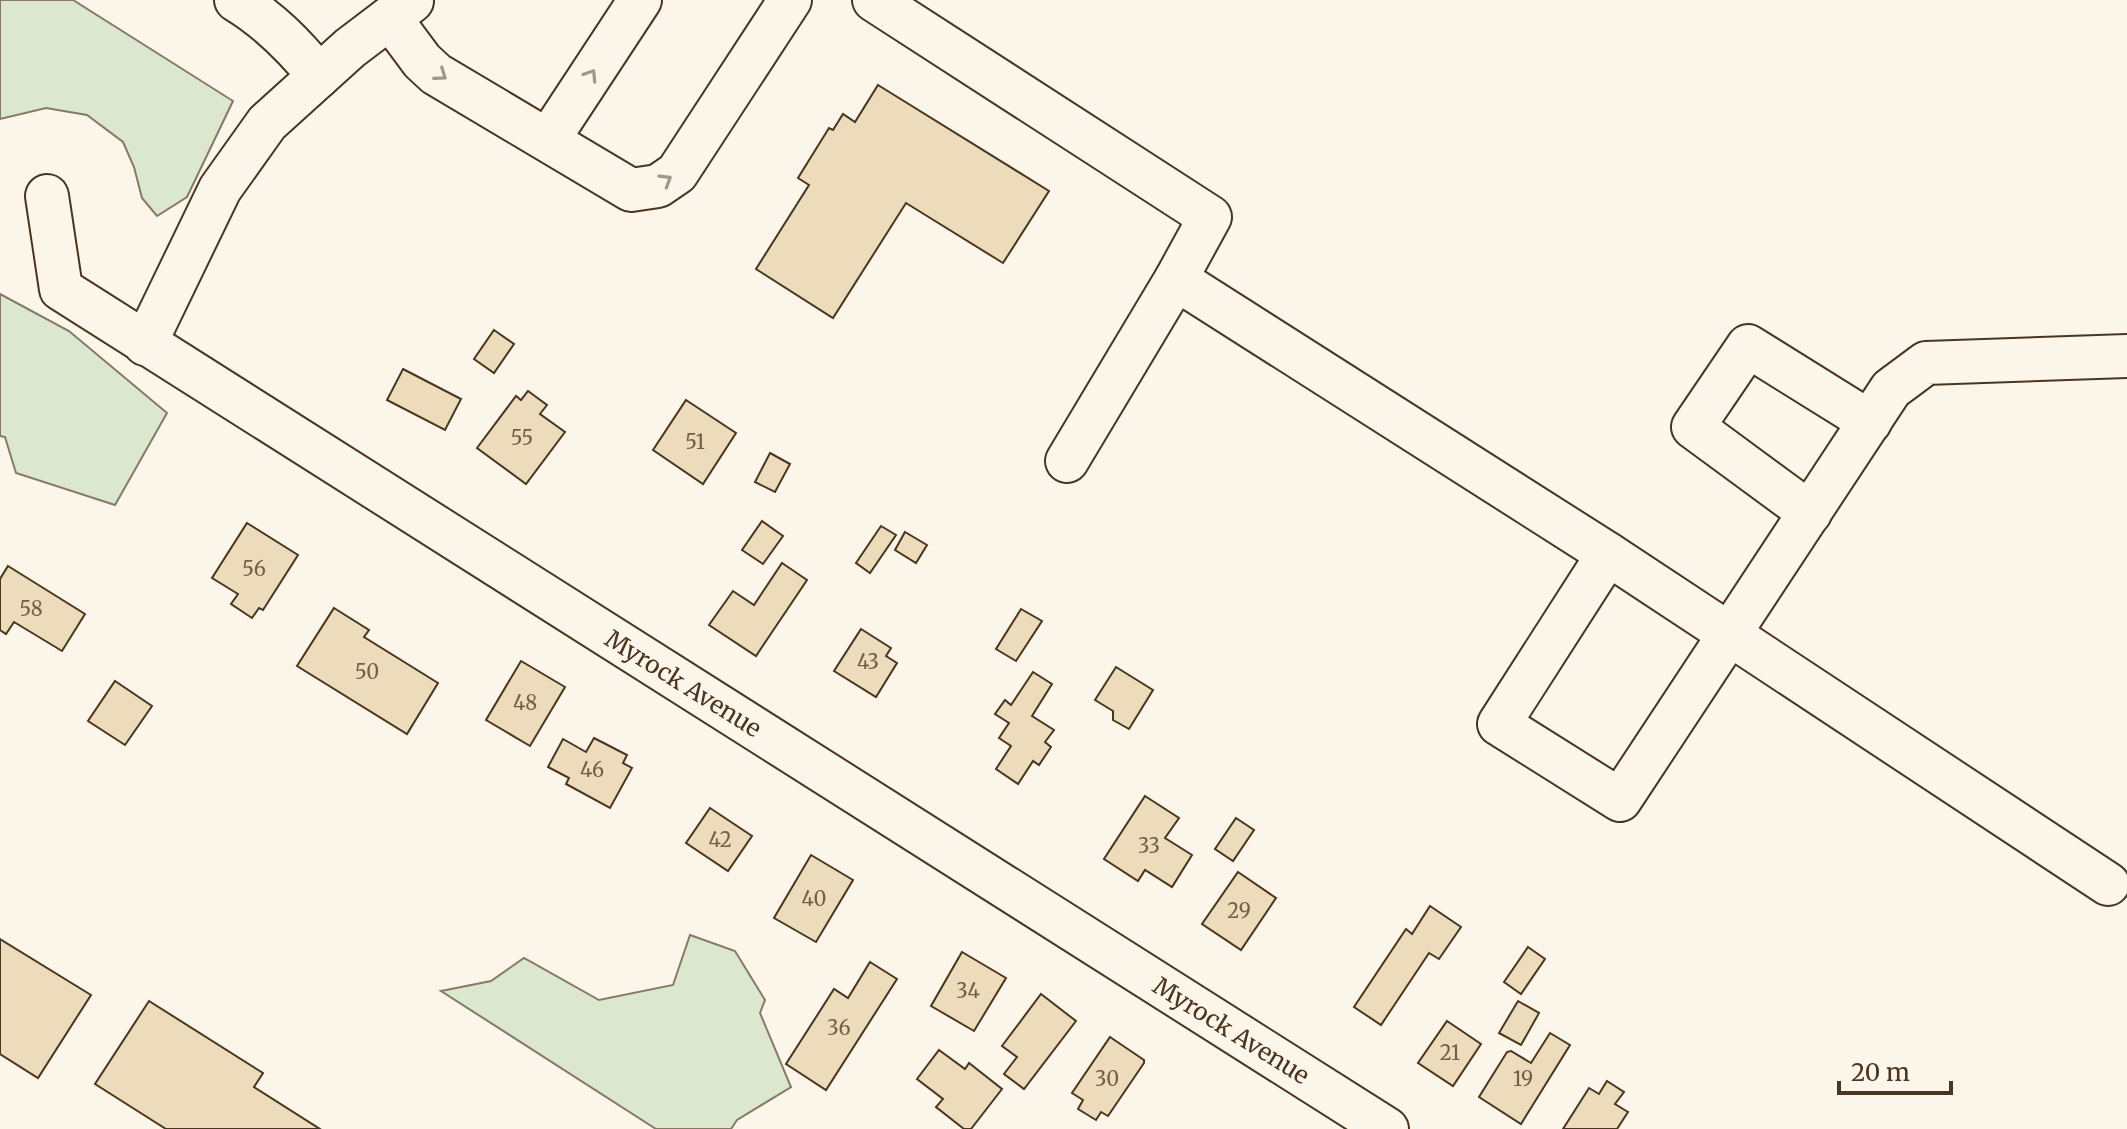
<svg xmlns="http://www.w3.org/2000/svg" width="2127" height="1129" viewBox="0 0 2127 1129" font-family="Merriweather,serif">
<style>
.green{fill:#dce7d0;stroke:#887966;stroke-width:2}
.building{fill:#ecdcbc;stroke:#4a3520;stroke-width:2}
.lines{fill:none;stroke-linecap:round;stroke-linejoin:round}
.minor-casing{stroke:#4a3520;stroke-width:46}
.minor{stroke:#fbf6e9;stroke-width:42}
.oneway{stroke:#a29684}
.labels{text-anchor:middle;stroke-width:6;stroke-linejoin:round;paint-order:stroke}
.number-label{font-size:20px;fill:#725f47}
.street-label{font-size:24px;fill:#4a3520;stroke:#fbf6e9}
</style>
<rect width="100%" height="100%" fill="#fbf6e9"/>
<!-- green -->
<g class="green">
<path d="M0,0H73L233,101L187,197L157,216L142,198L134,167L123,142L87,115L46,108L0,119Z"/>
<path d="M0,294L69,331L167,413L115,505L16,473L5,437L0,436Z"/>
<path d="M690,935L735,951L765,1000L760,1013L791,1087L737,1120L731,1129H656L441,991L491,981L524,958L599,1000L673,985Z"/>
</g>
<!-- building -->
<g class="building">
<path d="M878,85L1049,191L1003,263L906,203L833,318L756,269L809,185L798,178L829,128L833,130L843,114L855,122Z"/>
<path d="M494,330L514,344L494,373L474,359Z"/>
<path d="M403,369L461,399L445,430L387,400Z"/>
<path d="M528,391L547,405L540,414L565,432L526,484L477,448L516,396L521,400Z"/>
<path d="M686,400L736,433L703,484L653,450Z"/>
<path d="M770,453L790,464L775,492L755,482Z"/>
<path d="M762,521L783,536L763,564L742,550Z"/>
<path d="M247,523L298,555L263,610L259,608L252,618L231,604L238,594L212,578Z"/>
<path d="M881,526L896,535L870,573L856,563Z"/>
<path d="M905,532L927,545L916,563L895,550Z"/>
<path d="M782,563L807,580L756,656L709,625L733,591L754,605Z"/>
<path d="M8,566L85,614L62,651L14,622L6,634L0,630V579Z"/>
<path d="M334,608L369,630L364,637L438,683L407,734L297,666Z"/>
<path d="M1021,609L1042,621L1016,661L996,649Z"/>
<path d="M861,629L891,648L886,656L897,663L876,697L834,671Z"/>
<path d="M521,661L565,687L530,746L486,720Z"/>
<path d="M1116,667L1153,690L1129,729L1113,720V711L1095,700Z"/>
<path d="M1033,672L1052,684L1032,716L1054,730L1045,742L1051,747L1039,765L1033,761L1018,784L996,769L1011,746L999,738L1009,723L995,714L1005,700L1011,705Z"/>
<path d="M115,681L152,706L125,745L88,721Z"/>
<path d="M594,738L627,755L623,763L632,768L610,808L566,784L569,778L548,767L563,739L586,752Z"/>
<path d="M1145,796L1179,818L1165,838L1192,855L1172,887L1145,870L1138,881L1104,859Z"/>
<path d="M710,808L752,836L728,871L686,843Z"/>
<path d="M1236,818L1254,830L1233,861L1215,849Z"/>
<path d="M811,855L853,880L816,942L774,918Z"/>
<path d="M1238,872L1276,898L1241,950L1202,924Z"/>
<path d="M1430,906L1461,927L1439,959L1429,953L1381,1025L1354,1007L1406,929L1412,934Z"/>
<path d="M0,939L91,995L38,1078L0,1054Z"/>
<path d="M1528,947L1545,959L1521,994L1504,982Z"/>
<path d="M962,952L1006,978L974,1031L931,1006Z"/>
<path d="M870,962L897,979L826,1090L786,1064L834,989L848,998Z"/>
<path d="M1041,994L1076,1021L1024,1089L1004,1074L1017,1057L1002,1046Z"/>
<path d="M149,1001L263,1073L254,1087L320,1129H166L95,1084Z"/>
<path d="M1518,1001L1539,1013L1521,1045L1499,1033Z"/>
<path d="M1447,1021L1481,1044L1453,1086L1418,1063Z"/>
<path d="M1550,1033L1570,1045L1521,1124L1479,1097L1507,1052L1511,1051L1531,1063Z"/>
<path d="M1110,1037L1144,1060V1063L1108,1116L1101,1112L1096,1120L1078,1109L1083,1100L1072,1093Z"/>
<path d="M939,1050L965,1069L969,1063L1002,1089L971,1129H964L936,1107L943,1099L917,1079Z"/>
<path d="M1607,1081L1624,1092L1615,1104L1628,1112L1617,1129H1563L1589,1088L1599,1094Z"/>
</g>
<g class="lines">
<defs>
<g id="minor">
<path d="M236,0C269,20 294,45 319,76"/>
<path d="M874,0L1210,217L1176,279"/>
<path d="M390,18L422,61L436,74L631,190L658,186L677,173L790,0"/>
<path d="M548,140L640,0"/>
<path d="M47,196L61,289L1387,1129"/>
<path d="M145,344L220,189L267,123L350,48L412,1"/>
<path d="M1067,461L1176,279L1608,554L2108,884"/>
<path d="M1810,513L1693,427L1748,346L1870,422"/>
<path d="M1608,554L1499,724L1620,800L1891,389L1926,363L2127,356"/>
</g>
</defs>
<!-- minor casing -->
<use href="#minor" class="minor-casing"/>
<!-- minor -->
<use href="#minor" class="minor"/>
</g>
<!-- one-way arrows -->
<defs><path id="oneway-chevron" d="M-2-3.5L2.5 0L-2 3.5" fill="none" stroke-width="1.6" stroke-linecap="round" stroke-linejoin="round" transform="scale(2)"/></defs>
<g class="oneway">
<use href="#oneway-chevron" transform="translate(441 75) rotate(35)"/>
<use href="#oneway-chevron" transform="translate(591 75) rotate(-57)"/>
<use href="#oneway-chevron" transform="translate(666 180) rotate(-32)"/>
</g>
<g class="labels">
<!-- number labels -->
<g class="number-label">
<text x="522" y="445">55</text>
<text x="695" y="449">51</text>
<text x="254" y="576">56</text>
<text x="31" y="616">58</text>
<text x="868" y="669">43</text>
<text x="367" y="679">50</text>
<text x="525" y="710">48</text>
<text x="592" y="777">46</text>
<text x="720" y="847">42</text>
<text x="1149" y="853">33</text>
<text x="814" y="906">40</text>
<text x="1239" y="918">29</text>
<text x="968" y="998">34</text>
<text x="839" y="1035">36</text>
<text x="1450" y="1060">21</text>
<text x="1107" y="1086">30</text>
<text x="1523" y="1086">19</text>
</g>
<!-- street labels -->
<g class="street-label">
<text transform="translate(683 684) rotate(32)" y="8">Myrock Avenue</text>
<text transform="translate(1231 1031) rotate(32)" y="8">Myrock Avenue</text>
</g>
</g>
<!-- scale -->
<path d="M1839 1081v12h112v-12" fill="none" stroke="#4a3520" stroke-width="4"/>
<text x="1851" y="1081" font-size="24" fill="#4a3520" stroke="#fbf6e9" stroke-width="6" paint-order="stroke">20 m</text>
</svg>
